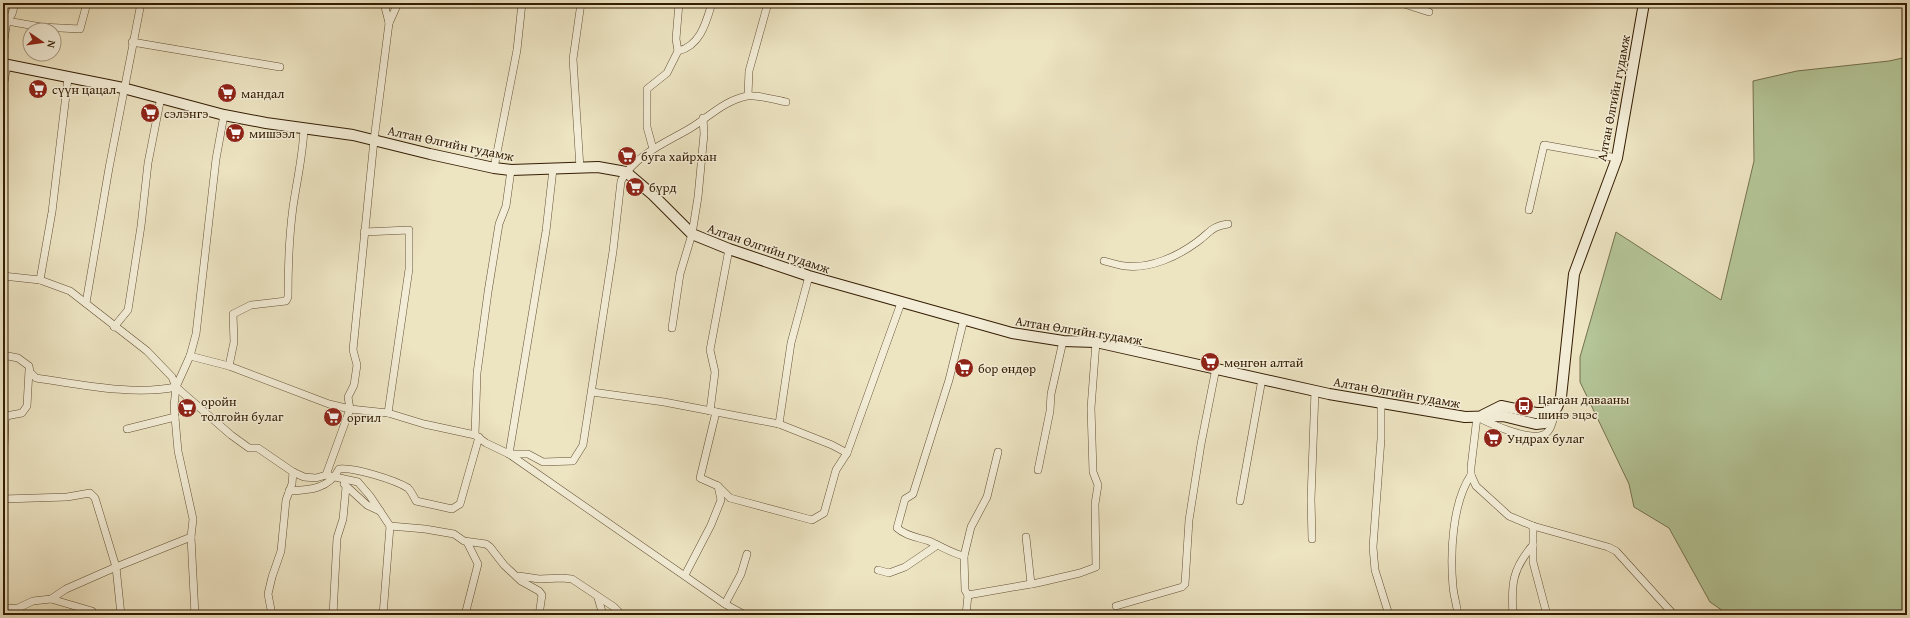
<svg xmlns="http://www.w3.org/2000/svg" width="1910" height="618" viewBox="0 0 1910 618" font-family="'Gentium Book Plus',serif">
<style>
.green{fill:#b4c597;stroke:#74714d}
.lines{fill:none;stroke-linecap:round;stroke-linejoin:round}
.street-casing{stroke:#624f33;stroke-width:8}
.secondary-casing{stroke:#341d03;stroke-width:12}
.street{stroke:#f3edd7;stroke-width:7}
.secondary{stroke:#f3edd7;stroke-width:10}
.labels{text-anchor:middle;stroke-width:3;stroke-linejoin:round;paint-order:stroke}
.poi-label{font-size:13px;fill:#341d03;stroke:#f3edd7;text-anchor:start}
.street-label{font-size:13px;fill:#341d03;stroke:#f3edd7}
</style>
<rect width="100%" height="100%" fill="#ede4c2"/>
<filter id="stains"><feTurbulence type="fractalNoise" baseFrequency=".005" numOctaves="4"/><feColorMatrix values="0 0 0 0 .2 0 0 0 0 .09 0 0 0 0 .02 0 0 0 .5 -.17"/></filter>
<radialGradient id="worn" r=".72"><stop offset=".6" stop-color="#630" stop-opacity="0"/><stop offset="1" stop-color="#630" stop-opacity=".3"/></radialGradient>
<!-- green -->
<path class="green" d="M1907,57V615H1729L1710,602L1669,528L1634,507L1629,484L1580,382V357L1616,232L1721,300L1754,161L1753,81L1797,71L1889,61Z"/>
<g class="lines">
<defs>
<g id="street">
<path d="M384,3L389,23"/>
<path d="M1401,3L1429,12"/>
<path d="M7,21L41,27L80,29L87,3"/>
<path d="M132,42L280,67"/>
<path d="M3,46L7,21L12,14L15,3"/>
<path d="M678,51L676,39L679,3"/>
<path d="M3,88L7,65"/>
<path d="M748,95L749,71L768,3"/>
<path d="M653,149L647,127V89L667,73L678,51C700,46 706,23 712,3"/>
<path d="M494,168L517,50L522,3"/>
<path d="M580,168L573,59L581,3"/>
<path d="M553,169L546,231L509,454H528L543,462L573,461L583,445L613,251L621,181C635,155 665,143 689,129C708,118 723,101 747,96C755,94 776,100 786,102"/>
<path d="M1529,210L1544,145L1617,158"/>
<path d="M364,232L409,230V269L388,413"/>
<path d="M1104,261C1111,263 1118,265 1125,266C1151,269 1178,256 1197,242C1211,232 1210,227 1228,224"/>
<path d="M3,276L40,280L70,291L147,351L172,377L176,387L190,356L229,366L329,404L350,409L388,413L424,424L475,435L486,443L509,454L725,604L745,615"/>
<path d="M40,280L52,212L68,78"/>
<path d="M86,303L109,168L141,3"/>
<path d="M114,327L128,310L141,226L148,163L161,97"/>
<path d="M672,328L680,274L692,234L698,197L704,134L703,118"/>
<path d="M3,355L18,358L29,366L30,372L36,378C79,384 133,396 176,387"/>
<path d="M190,356L196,334L216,159L224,115"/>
<path d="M229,366L234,342L233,314L251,305L286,301L288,297C288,267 289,237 293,207C297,180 303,155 304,128"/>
<path d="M176,387L231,435L249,448H258L293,472L304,477L316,478L326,475L358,482L370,496L390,526L383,615"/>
<path d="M176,387L174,406L178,451L193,519L191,537L195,615"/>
<path d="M592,392L664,402L779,424L832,445L847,453"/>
<path d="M1381,402V439L1373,547L1375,570L1389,615"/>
<path d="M710,411L715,372L710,350L729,249"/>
<path d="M1555,414C1552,422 1551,432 1543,435C1528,441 1491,424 1477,417L1471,467V475L1476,486L1509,516L1533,526L1608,547L1616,551L1674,615"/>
<path d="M779,424L791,343L809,276"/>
<path d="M127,429L175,417"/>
<path d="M475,435L477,373L488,292L499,224L506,206L511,170"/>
<path d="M998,452L987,497L971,527L964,556L965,590L968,595L1037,583L1080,573L1096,567L1095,504L1098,485L1093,472L1091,408L1096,342"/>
<path d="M1038,470L1050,411L1051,394L1063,341"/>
<path d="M3,474L5,421L6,416L22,413L27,406L29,370"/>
<path d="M326,475L350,409L348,397L354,385L357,365L353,350L374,140L389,23L398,3"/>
<path d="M344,484L367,505L380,511"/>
<path d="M718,486L730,498L812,520L824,513L836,470L847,453L901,303"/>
<path d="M289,491C310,490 329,489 339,469C354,467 395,480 408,488C411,491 414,497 416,501L452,509L460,504L479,437"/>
<path d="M3,499L67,497L90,493L95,498L116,567L121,615"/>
<path d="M1240,501L1262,379"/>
<path d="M390,526L425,529L454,534L464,541L486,544L490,547L504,565L521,581L539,591L542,595L539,615"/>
<path d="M1533,526V562L1547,615"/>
<path d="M1026,537L1031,584"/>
<path d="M1312,539L1311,499L1315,391"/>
<path d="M964,556C951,553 941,546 929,541C917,537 906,536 897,528L905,499L913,494L949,380L964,319"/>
<path d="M878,570L889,573L905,567L936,546"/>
<path d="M685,575L711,525L721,500L718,486L700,478L716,412"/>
<path d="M519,576L539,579L562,578L572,579L614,607L622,615"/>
<path d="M598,598L603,615"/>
<path d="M51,599L92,611L95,615"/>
<path d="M725,604L741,574L747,554"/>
<path d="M1116,606L1182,587L1185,584L1189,520L1201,444L1216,368"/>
<path d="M3,609L18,608L33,601L51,599L66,589L116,567L191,537"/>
<path d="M272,615L268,594L272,577L281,551L286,500L292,484L293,472"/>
<path d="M333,615L337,538L343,519L346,487"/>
<path d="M465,615L478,564L467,542"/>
<path d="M966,615L968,595"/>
<path d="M1458,615C1457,606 1454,597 1453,587C1450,554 1452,503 1471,475"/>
<path d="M1513,615C1511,585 1512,569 1533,545"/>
</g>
<g id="secondary">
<path d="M3,64L123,88L224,115L266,123L353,135L430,154L494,168L511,170L598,167L626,172L653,195L692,234L729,249L809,276L1012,333L1063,341L1096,342L1329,394L1465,417L1503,416L1536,424L1545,423L1557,407L1561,397L1574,274L1617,158L1644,3"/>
<path d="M1483,415L1501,406L1536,413H1544L1555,408"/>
</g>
</defs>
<!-- street casing -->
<use href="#street" class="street-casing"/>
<!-- secondary casing -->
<use href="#secondary" class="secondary-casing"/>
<!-- street -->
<use href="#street" class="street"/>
<!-- secondary -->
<use href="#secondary" class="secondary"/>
</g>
<!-- icons -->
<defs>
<symbol id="supermarket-disc" viewBox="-11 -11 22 22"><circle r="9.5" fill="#8f2418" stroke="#f3edd7"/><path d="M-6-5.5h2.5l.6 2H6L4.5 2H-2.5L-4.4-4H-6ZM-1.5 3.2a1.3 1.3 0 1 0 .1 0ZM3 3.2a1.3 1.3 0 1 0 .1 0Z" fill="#fff"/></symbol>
<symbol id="bus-disc" viewBox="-11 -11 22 22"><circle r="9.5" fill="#8f2418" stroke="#f3edd7"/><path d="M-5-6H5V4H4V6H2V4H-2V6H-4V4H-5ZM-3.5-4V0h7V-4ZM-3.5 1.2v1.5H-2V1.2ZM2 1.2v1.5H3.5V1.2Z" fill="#fff"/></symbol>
</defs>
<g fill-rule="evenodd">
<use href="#supermarket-disc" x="27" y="78" width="22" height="22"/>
<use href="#supermarket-disc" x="216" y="82" width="22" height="22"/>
<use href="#supermarket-disc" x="139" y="102" width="22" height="22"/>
<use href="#supermarket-disc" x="224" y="122" width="22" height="22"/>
<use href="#supermarket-disc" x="616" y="145" width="22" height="22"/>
<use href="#supermarket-disc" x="624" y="176" width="22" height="22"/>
<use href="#supermarket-disc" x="1199" y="351" width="22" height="22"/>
<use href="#supermarket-disc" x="953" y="357" width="22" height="22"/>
<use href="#bus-disc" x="1513" y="395" width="22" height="22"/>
<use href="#supermarket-disc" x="176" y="397" width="22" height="22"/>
<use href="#supermarket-disc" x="322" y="406" width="22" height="22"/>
<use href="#supermarket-disc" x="1482" y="427" width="22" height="22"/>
</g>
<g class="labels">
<!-- poi labels -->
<g class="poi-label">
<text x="52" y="94">сүүн цацал</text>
<text x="241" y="98">мандал</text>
<text x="164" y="118">сэлэнгэ</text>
<text x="249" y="138">мишээл</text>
<text x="641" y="161">буга хайрхан</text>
<text x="649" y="192">бүрд</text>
<text x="1224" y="367">мөнгөн алтай</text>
<text x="978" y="373">бор өндөр</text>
<text x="1538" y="404">Цагаан давааны<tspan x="1538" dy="15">шинэ эцэс</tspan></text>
<text x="201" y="406">оройн<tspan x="201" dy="15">толгойн булаг</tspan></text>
<text x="347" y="422">оргил</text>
<text x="1507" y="443">Ундрах булаг</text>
</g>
<!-- street labels -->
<g class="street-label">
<text transform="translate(1613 98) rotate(-79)" y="5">Алтан Өлгийн гудамж</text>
<text transform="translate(451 143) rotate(12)" y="5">Алтан Өлгийн гудамж</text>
<text transform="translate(769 248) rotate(19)" y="5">Алтан Өлгийн гудамж</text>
<text transform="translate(1079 330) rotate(9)" y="5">Алтан Өлгийн гудамж</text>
<text transform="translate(1397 392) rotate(10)" y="5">Алтан Өлгийн гудамж</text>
</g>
</g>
<!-- margin -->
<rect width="1910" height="618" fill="none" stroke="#ede4c2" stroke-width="16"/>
<rect x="4" y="4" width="1902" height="610" fill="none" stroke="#341d03" stroke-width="2"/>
<rect x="8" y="8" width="1894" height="602" fill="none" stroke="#341d03"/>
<!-- north arrow -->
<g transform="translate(42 42) rotate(103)"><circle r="19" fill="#f3edd7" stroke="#a79a82"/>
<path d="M0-3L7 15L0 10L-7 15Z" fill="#8f2418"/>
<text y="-6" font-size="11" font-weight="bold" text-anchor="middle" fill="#341d03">N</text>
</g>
<rect width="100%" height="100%" filter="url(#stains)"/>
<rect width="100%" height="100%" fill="url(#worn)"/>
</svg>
